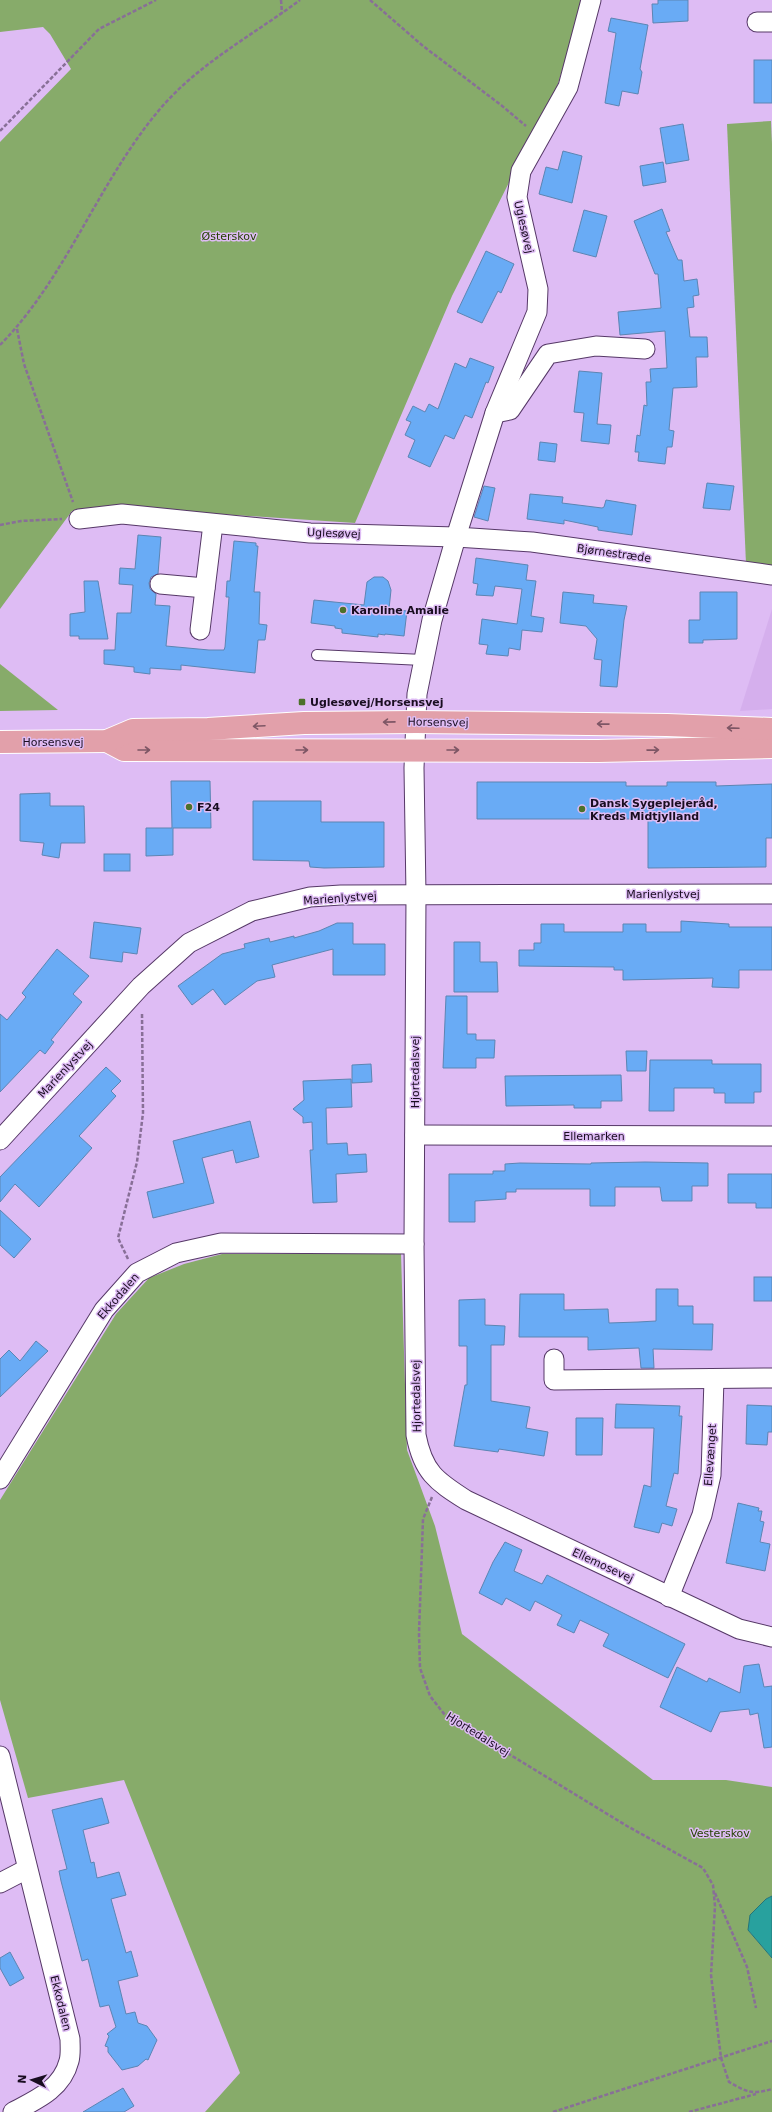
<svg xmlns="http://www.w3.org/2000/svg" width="772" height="2112" viewBox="0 0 772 2112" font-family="'DejaVu Sans',sans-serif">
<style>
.built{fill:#d5afed}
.green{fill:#87ab6a}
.water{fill:#28a19e;stroke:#247578}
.building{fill:#69abf5;stroke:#5c85b3}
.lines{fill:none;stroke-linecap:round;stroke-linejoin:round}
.lane-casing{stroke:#563867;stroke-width:12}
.street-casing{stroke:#563867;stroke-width:21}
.primary-casing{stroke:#fff;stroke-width:24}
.path{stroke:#886f97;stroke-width:2.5;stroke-dasharray:4 2;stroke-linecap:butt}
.lane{stroke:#fff;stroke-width:10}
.street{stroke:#fff;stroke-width:19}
.primary{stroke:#e2a0aa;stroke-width:22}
.oneway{stroke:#7e5665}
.poi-dot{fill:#4c712a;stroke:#debcf4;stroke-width:1.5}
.labels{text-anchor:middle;stroke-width:3;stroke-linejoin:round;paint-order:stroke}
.street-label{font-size:11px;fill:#190d20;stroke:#debcf4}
.park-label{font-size:11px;fill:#244101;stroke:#debcf4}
.poi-label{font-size:11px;font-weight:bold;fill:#190d20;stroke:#debcf4;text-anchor:start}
</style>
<rect width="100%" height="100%" fill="#debcf4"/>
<!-- built -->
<path class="built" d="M772,609V709L740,711Z"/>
<!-- green -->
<g class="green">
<path d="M0,0H583L557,87L452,296L355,523L130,508L72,511L0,609V142L71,69L50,34L43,27L0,32Z"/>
<path d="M771,121L772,144V568L746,564L727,124Z"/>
<path d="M0,664L58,710L0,711Z"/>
<path d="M222,1254H401L407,1450L435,1526L462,1634L653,1780H726L772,1787V1896L766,1899L748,1930L772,1958V2112H205L240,2073L124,1780L28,1798L0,1700V1500L116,1314L149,1278L184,1264Z"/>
</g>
<!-- water -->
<path class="water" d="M772,1896V1958L748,1930L750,1915L766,1899Z"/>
<!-- building -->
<g class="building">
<path d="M658,0H688V21L653,23L652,4H658Z"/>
<path d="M611,18L648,25L640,69L642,72L638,94L622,91L619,106L605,103L616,33L608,31Z"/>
<rect x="754" y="60" width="18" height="43"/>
<path d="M683,124L689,160L666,164L660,128Z"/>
<path d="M563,151L582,156L572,203L539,194L546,167L558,170Z"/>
<path d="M663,162L666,182L643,186L640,166Z"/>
<path d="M662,209L670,231L666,232L678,260H682L684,281L697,279L699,295L693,296L694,307L687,308L690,337H707L708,357H696L697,387L673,388L669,430L674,431L672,447H667L665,464L638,461L639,452H635L637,435L640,436L644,405L647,406L646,382H651L650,369L667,368L665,331L620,335L618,312L661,308L658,274H655L634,221Z"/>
<path d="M584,210L607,216L596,257L573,251Z"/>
<path d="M486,251L514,264L501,293L498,291L482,323L457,312Z"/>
<path d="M470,358L494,367L488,383L486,382L472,418L465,415L454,439L445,435L430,467L408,457L415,440L405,435L411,422L406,420L413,406L425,412L429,404L438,409L455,363L466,368Z"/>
<path d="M579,371L602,373L597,424L611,425L609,444L581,441L584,413L574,412Z"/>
<path d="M540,442L557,444L555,462L538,460Z"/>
<path d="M707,483L734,486L730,510L703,508Z"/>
<path d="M484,486L495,488L488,521L474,517Z"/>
<path d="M530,494L563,497L562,503L602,508L604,507L606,500L636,505L632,535L598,530V527L564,520V524L527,519Z"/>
<path d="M138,535L161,537L158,574L151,577L149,583L150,589L156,594L155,605L170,606L166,646L209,650H224L225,647L229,597H226L227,581H230L234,541L256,543V546H258L254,592H260L259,624L267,625L265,640H258L255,673L181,665V670L150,668V674L134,672V667L104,664V650H115L117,613H131L133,585L119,584L120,568L135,569Z"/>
<path d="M476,558L528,565L526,580L536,581L531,616L544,618L542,632L522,630L520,650L509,648L508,656L486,654L488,645L479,644L482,619L517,624L522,589L495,586L493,596L476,595L478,584L473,583Z"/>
<path d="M374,577H383L388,581L391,590L389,609L407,611L404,636L385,634V635L378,634V637L342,633V629L335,628V626L311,623L314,600L364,605L367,582Z"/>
<path d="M84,581H98L108,639H79V636H70V614L85,612Z"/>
<path d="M563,592L594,595L593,603L627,606L624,620L617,687L600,686L602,660L594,659L597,639L586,626L560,623Z"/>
<path d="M700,592H737V639L703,640V643H689V620H700Z"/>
<path d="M171,781H210L211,828H173V855L146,856V828H172Z"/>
<path d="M477,782H626V786H667V782H716V786L772,784V838H766V867L648,868V819H477Z"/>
<path d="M50,793V806H84L85,843H61L59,858L42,855L44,843L20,841V794Z"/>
<path d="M253,801H321V822H384V867L324,868L310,867L309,861L253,860Z"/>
<rect x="104" y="854" width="26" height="17"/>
<path d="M681,921L729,924V927H772V970H739V988L712,987L713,978L623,980V970H614V967L519,966V950H534V943H541V924H564V932H623V924H646V932H681Z"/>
<path d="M94,922L141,928L137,954L123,952L122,962L90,958Z"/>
<path d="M337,923H353V944H385V975H333V949L272,965L275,977L257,981L225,1005L213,989L192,1005L178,986L222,954L245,948L244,944L269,938L270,942L294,936V938L319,931Z"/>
<path d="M454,942H480V962H497L498,992H454Z"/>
<path d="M57,949L89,976L73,994L82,1002L51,1040L54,1042L45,1054L40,1050L0,1092V1014L7,1020L26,997L22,993Z"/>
<path d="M446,996H467V1034H476V1040H495L494,1058H476V1068H443Z"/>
<path d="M626,1051H647L646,1071H627Z"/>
<path d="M650,1060H712V1064H761V1092H754V1103H725V1093H714V1088H674V1111H649Z"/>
<path d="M371,1064L372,1082L352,1083V1065Z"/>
<path d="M106,1067L121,1081L111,1091L116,1096L79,1136L92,1148L39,1207L15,1184L0,1202V1177Z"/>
<path d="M621,1075L622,1101H601V1108H574V1105L506,1106L505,1076Z"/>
<path d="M351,1079L352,1107L326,1108L327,1144L347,1143L348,1155L366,1154L367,1172L336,1174L337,1202L313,1203L310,1150H313L312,1122L303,1123V1117L293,1109L304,1100L303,1081Z"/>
<path d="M250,1121L259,1157L236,1163L233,1150L202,1158L214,1203L153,1218L147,1192L184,1183L173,1141Z"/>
<path d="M645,1162L708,1163V1186H692V1201H662L660,1187H615V1206H590V1189H516V1192H506V1199L475,1201V1222H449V1174H493V1171H505V1164L520,1163L591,1164V1163Z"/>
<path d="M728,1174H772V1208H756V1203H728Z"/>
<path d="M0,1210L31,1239L14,1258L0,1245Z"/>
<rect x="754" y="1277" width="18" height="24"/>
<path d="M656,1289H678V1306H693V1324H713L712,1350L653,1349L654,1368H641L639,1348L588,1350V1337H519L520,1294H564V1310L608,1309L609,1323L638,1322L656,1321Z"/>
<path d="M485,1299V1325L505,1326L504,1345H491V1401L530,1407L526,1428L548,1432L544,1456L499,1449L498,1452L454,1446L465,1385H467V1346H459V1300Z"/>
<path d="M36,1341L48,1351L0,1397V1359L9,1350L20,1361Z"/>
<path d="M616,1404L680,1406L679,1416H682L678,1474L674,1473L666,1506L677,1509L672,1526L662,1523L659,1533L634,1527L644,1485L651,1487L654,1428H615Z"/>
<path d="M747,1405L772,1406V1432H768L767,1445L746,1444Z"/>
<path d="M576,1418H603L602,1455H576Z"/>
<path d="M738,1503L759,1508L758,1511H762L760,1521L764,1522L760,1542L770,1544L765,1571L726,1563Z"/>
<path d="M505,1542L522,1550L514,1571L542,1584L547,1575L685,1644L668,1678L603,1646L609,1634L580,1620L574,1633L557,1625L562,1615L535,1601L530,1611L506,1598L502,1605L479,1593L493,1562Z"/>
<path d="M759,1664L764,1687L772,1686V1747L764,1748L758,1713L750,1715L749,1709L720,1712L711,1732L660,1707L677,1667L707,1682L709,1678L740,1693L744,1666Z"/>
<path d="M102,1798L109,1823L83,1830L91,1863L94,1862L97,1878L119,1872L126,1895L111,1899L126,1953L131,1951L138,1976L118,1981L126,2014L135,2012L138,2023L147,2026L157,2040L148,2060L146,2059L138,2066L122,2070L108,2052V2047L105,2046L109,2036L107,2034L116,2027L109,2005L100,2007L88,1959L82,1961L61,1881L59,1871L67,1869L52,1810Z"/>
<path d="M10,1952L24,1978L10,1986L0,1968V1958Z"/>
<path d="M123,2088L134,2106L124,2112H83Z"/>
</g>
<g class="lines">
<defs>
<path id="lane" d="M317,655L423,660"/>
<g id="street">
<path d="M591,0L568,87L521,171L517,197L538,289L537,312L495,413L456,537L432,620L417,694L414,768L416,895L414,1244L416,1435C423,1472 436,1481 466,1500L739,1629L772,1637"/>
<path d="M757,22H772"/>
<path d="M495,413L510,410L548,354L596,346L645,349"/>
<path d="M79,519L122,514L310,533L456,537L532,542L772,575"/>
<path d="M160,584L205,588"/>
<path d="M200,630L213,524"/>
<path d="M415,1135L772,1136"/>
<path d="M0,1140L141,986L189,943L252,911L310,897L341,895L772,894"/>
<path d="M554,1359V1380L772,1378"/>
<path d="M0,1479L104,1310L137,1273L176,1253L221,1243L414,1244"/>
<path d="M669,1597L702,1515L711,1475L714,1379"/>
<path d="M0,1756L70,2039C70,2046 71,2054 69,2061C62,2089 36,2100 13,2112"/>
<path d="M0,1883L27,1869"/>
</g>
<g id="primary">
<path d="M107,741L124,750L598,751L772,747"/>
<path d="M0,742L107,741L133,730L208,729L304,723L416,722L667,725L772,729"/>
</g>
</defs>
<!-- lane casing -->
<use href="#lane" class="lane-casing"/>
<!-- street casing -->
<use href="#street" class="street-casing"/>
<!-- primary casing -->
<use href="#primary" class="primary-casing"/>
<!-- path -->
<g class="path">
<path d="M281,0L282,13"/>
<path d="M370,0L423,46L501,105L526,126"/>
<path d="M0,131L99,29L156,0"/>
<path d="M17,329L24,364L73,502"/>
<path d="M0,345C67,277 98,182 160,109C198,64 253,35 300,0"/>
<path d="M0,525L21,521L62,519"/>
<path d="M128,1259L118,1238L137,1162L143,1113L142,1013"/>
<path d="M432,1497L423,1519L419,1633L420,1668L430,1696L445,1715L627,1826L703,1868L713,1885L715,1906L711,1975L721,2058L729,2082C747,2092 752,2095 772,2089"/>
<path d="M715,1893L747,1967L756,2008"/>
<path d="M553,2112L772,2041"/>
<path d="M689,2112L756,2094"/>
</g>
<!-- lane -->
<use href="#lane" class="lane"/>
<!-- street -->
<use href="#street" class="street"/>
<!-- primary -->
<use href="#primary" class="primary"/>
</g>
<!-- one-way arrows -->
<defs><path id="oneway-shaft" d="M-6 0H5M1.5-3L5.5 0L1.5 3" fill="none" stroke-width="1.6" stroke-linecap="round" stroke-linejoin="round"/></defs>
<g class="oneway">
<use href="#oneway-shaft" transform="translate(389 722) rotate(179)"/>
<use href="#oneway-shaft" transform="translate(603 724) rotate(-179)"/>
<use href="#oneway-shaft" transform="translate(259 726) rotate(177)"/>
<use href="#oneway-shaft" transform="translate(733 728) rotate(-178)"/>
<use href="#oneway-shaft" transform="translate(144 750)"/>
<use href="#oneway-shaft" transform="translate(302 750)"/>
<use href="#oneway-shaft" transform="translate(453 750)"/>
<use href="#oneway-shaft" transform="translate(653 750) rotate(-1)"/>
</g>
<!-- markers -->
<g class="poi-dot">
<circle cx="343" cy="610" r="4"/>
<rect x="298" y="698" width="8" height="8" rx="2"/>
<circle cx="189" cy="807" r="4"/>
<circle cx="582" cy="809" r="4"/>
</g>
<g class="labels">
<!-- street labels -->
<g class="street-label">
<text transform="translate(524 227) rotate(77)" y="4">Uglesøvej</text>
<text transform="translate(334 533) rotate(2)" y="4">Uglesøvej</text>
<text transform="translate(614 553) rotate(8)" y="4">Bjørnestræde</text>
<text transform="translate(438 722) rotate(1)" y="4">Horsensvej</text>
<text x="53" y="746">Horsensvej</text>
<text x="663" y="898">Marienlystvej</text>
<text transform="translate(340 898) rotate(-4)" y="4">Marienlystvej</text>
<text transform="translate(65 1069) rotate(-47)" y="4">Marienlystvej</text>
<text transform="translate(415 1072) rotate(-90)" y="4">Hjortedalsvej</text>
<text x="594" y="1140">Ellemarken</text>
<text transform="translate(118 1296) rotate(-49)" y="4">Ekkodalen</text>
<text transform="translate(416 1396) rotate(-91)" y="4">Hjortedalsvej</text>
<text transform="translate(710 1455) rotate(-86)" y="4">Ellevænget</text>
<text transform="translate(603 1565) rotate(25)" y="4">Ellemosevej</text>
<text transform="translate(478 1734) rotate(32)" y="4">Hjortedalsvej</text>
<text transform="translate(61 2003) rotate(76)" y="4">Ekkodalen</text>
</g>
<!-- park labels -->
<g class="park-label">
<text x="229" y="240">Østerskov</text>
<text x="720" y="1837">Vesterskov</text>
</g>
<!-- poi labels -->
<g class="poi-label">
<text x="351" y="614">Karoline Amalie</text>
<text x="310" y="706">Uglesøvej/Horsensvej</text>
<text x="590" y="807">Dansk Sygeplejeråd,<tspan x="590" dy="13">Kreds Midtjylland</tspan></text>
<text x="197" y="811">F24</text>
</g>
</g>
<!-- north arrow -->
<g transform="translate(32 2080) rotate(275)" stroke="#debcf4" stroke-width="3" paint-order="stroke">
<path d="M0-3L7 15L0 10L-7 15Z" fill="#190d20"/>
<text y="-6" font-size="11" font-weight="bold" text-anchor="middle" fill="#190d20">N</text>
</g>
</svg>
